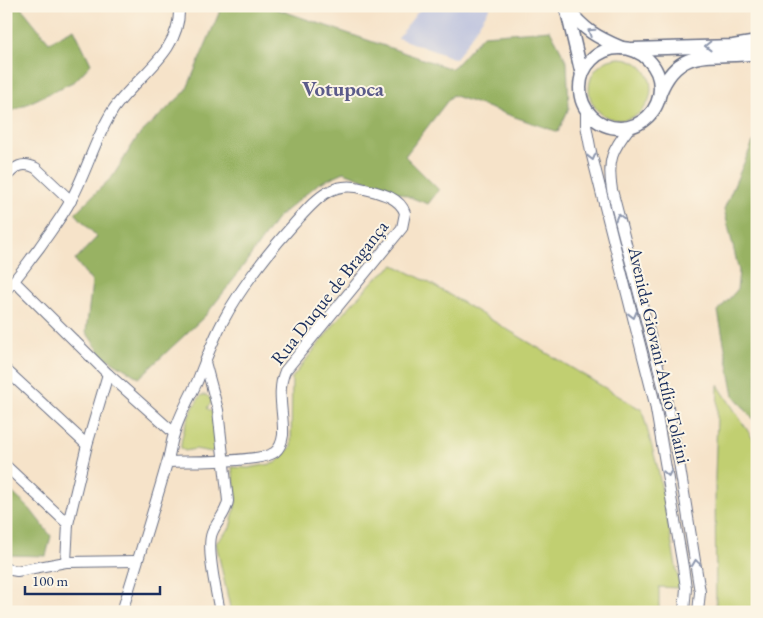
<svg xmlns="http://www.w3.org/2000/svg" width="763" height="618" viewBox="0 0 763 618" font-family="'EB Garamond',serif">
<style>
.industrial{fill:#bdc3de}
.green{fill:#c1cf71;stroke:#6e7f68}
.forest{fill:#98b263;stroke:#5a7060}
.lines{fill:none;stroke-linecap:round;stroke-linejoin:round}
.minor-casing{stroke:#686e83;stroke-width:12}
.tertiary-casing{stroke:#686e83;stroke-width:15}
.minor{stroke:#fff;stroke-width:10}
.tertiary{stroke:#fff;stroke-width:12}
.oneway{stroke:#8d97ae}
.labels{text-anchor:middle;stroke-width:4;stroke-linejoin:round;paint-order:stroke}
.street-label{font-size:19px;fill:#1b2f5e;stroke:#fcf5e5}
.quarter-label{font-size:21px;font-weight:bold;fill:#5b5b8a;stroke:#fcf5e5}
</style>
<rect width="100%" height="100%" fill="#fcf5e5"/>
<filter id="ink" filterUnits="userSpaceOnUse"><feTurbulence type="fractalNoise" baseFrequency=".02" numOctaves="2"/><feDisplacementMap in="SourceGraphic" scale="10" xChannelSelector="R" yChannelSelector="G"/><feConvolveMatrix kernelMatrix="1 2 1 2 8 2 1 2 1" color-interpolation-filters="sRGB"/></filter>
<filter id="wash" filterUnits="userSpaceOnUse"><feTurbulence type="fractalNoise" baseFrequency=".0096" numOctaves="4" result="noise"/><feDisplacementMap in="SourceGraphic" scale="20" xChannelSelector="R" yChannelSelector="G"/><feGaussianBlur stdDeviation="1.12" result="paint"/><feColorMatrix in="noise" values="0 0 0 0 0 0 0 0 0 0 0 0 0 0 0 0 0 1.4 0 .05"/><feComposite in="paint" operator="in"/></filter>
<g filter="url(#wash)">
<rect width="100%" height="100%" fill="#f6e3c9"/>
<!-- industrial -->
<path class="industrial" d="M422,6H491L456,59L398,38Z"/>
<!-- green -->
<g class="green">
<circle cx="620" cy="89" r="31"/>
<path d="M394,265L428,282L642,410L658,469L680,588L659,587V612H231L216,543L230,528L237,498L232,467L248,468L276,463L291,447L292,378L340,317L375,279Z"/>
<path d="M718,385L757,445V612H716L715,477Z"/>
<path d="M202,395H206L211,399V403L207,408L212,412L216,446L212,452L195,449L185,451L181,448C180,435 193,403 202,395Z"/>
</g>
<!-- forest -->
<g class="forest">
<path d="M6,6H20L49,42L74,29L91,64L75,81L6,114Z"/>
<path d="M222,6H268L452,69L483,35L550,30L567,62L569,108L558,132L452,95L405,156L439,190L428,204L344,172L318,184L278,217L234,279L205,316L139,378L102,355L86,332L92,282L75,260L97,237L75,213L113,176L138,136L186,91Z"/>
<path d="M757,138V424L734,396L718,311L737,290L739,271L724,209L753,142Z"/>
<path d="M6,487L30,509L51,536L46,556L6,555Z"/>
</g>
</g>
<g filter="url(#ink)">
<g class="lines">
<defs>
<g id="minor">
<path d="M586,110V125L591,152L655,404L683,567L686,588L684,612"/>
<path d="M630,127C612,150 607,160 612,190L664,389L679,462L700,592L698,612"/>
<path d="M6,177C15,167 22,161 36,168L71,201"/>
<path d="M14,281L108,374L174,433"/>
<path d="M6,290C18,277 28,262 39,248C50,232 62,217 71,200C87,171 95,138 113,110C136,76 182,53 179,6"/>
<path d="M205,362L218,410L228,501C226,514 217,521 212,533C206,548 216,590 219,607"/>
<path d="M6,370L87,445"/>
<path d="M6,466L68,524"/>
<path d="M66,562L68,524L87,445L108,374"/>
<path d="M6,569L17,571L66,562L137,561"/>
<path d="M122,612C137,562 153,513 167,463C170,454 171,443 174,434C179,416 189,399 197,382C205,362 212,342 222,323C241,287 266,255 293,225C315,201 330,179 365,189C380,193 400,197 405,213L402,228L285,371C276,392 284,413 283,435C282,442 280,448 275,452C260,463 189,461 168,462"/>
</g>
<g id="tertiary">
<path d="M567,8C584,30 596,37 622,48"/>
<path d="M567,11L582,75"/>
<circle cx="620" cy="88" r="40"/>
<path d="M632,49L733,46L757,42"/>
<path d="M660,93C680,43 715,60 757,53"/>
</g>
</defs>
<!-- minor casing -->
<use href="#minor" class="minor-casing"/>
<!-- tertiary casing -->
<use href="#tertiary" class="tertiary-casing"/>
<!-- minor -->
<use href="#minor" class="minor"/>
<!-- tertiary -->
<use href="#tertiary" class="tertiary"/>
</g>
<!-- one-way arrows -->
<defs><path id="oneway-chevron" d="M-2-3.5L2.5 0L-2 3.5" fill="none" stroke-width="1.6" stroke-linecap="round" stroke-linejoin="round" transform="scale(1.25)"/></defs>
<g class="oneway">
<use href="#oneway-chevron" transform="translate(591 32) rotate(-147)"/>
<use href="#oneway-chevron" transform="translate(708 46) rotate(179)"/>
<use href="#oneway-chevron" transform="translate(592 157) rotate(76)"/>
<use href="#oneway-chevron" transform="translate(619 217) rotate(-105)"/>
<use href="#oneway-chevron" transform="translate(633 315) rotate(76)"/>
<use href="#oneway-chevron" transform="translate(668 473) rotate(80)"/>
<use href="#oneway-chevron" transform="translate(696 563) rotate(-98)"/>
</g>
</g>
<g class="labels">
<!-- street labels -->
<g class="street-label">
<text transform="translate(329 292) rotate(-52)" y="7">Rua Duque de Bragança</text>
<text transform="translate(660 355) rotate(77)" y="7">Avenida Giovani Atílio Tolaini</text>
</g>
<!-- quarter labels -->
<g class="quarter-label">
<text x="343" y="96">Votupoca</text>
</g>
</g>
<!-- margin -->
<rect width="763" height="618" fill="none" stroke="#fcf5e5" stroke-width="25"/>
<!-- scale -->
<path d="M25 586v8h135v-8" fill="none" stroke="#1b2f5e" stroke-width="2.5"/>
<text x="32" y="586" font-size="15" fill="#1b2f5e" stroke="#fcf5e5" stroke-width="4" paint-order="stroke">100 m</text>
</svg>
